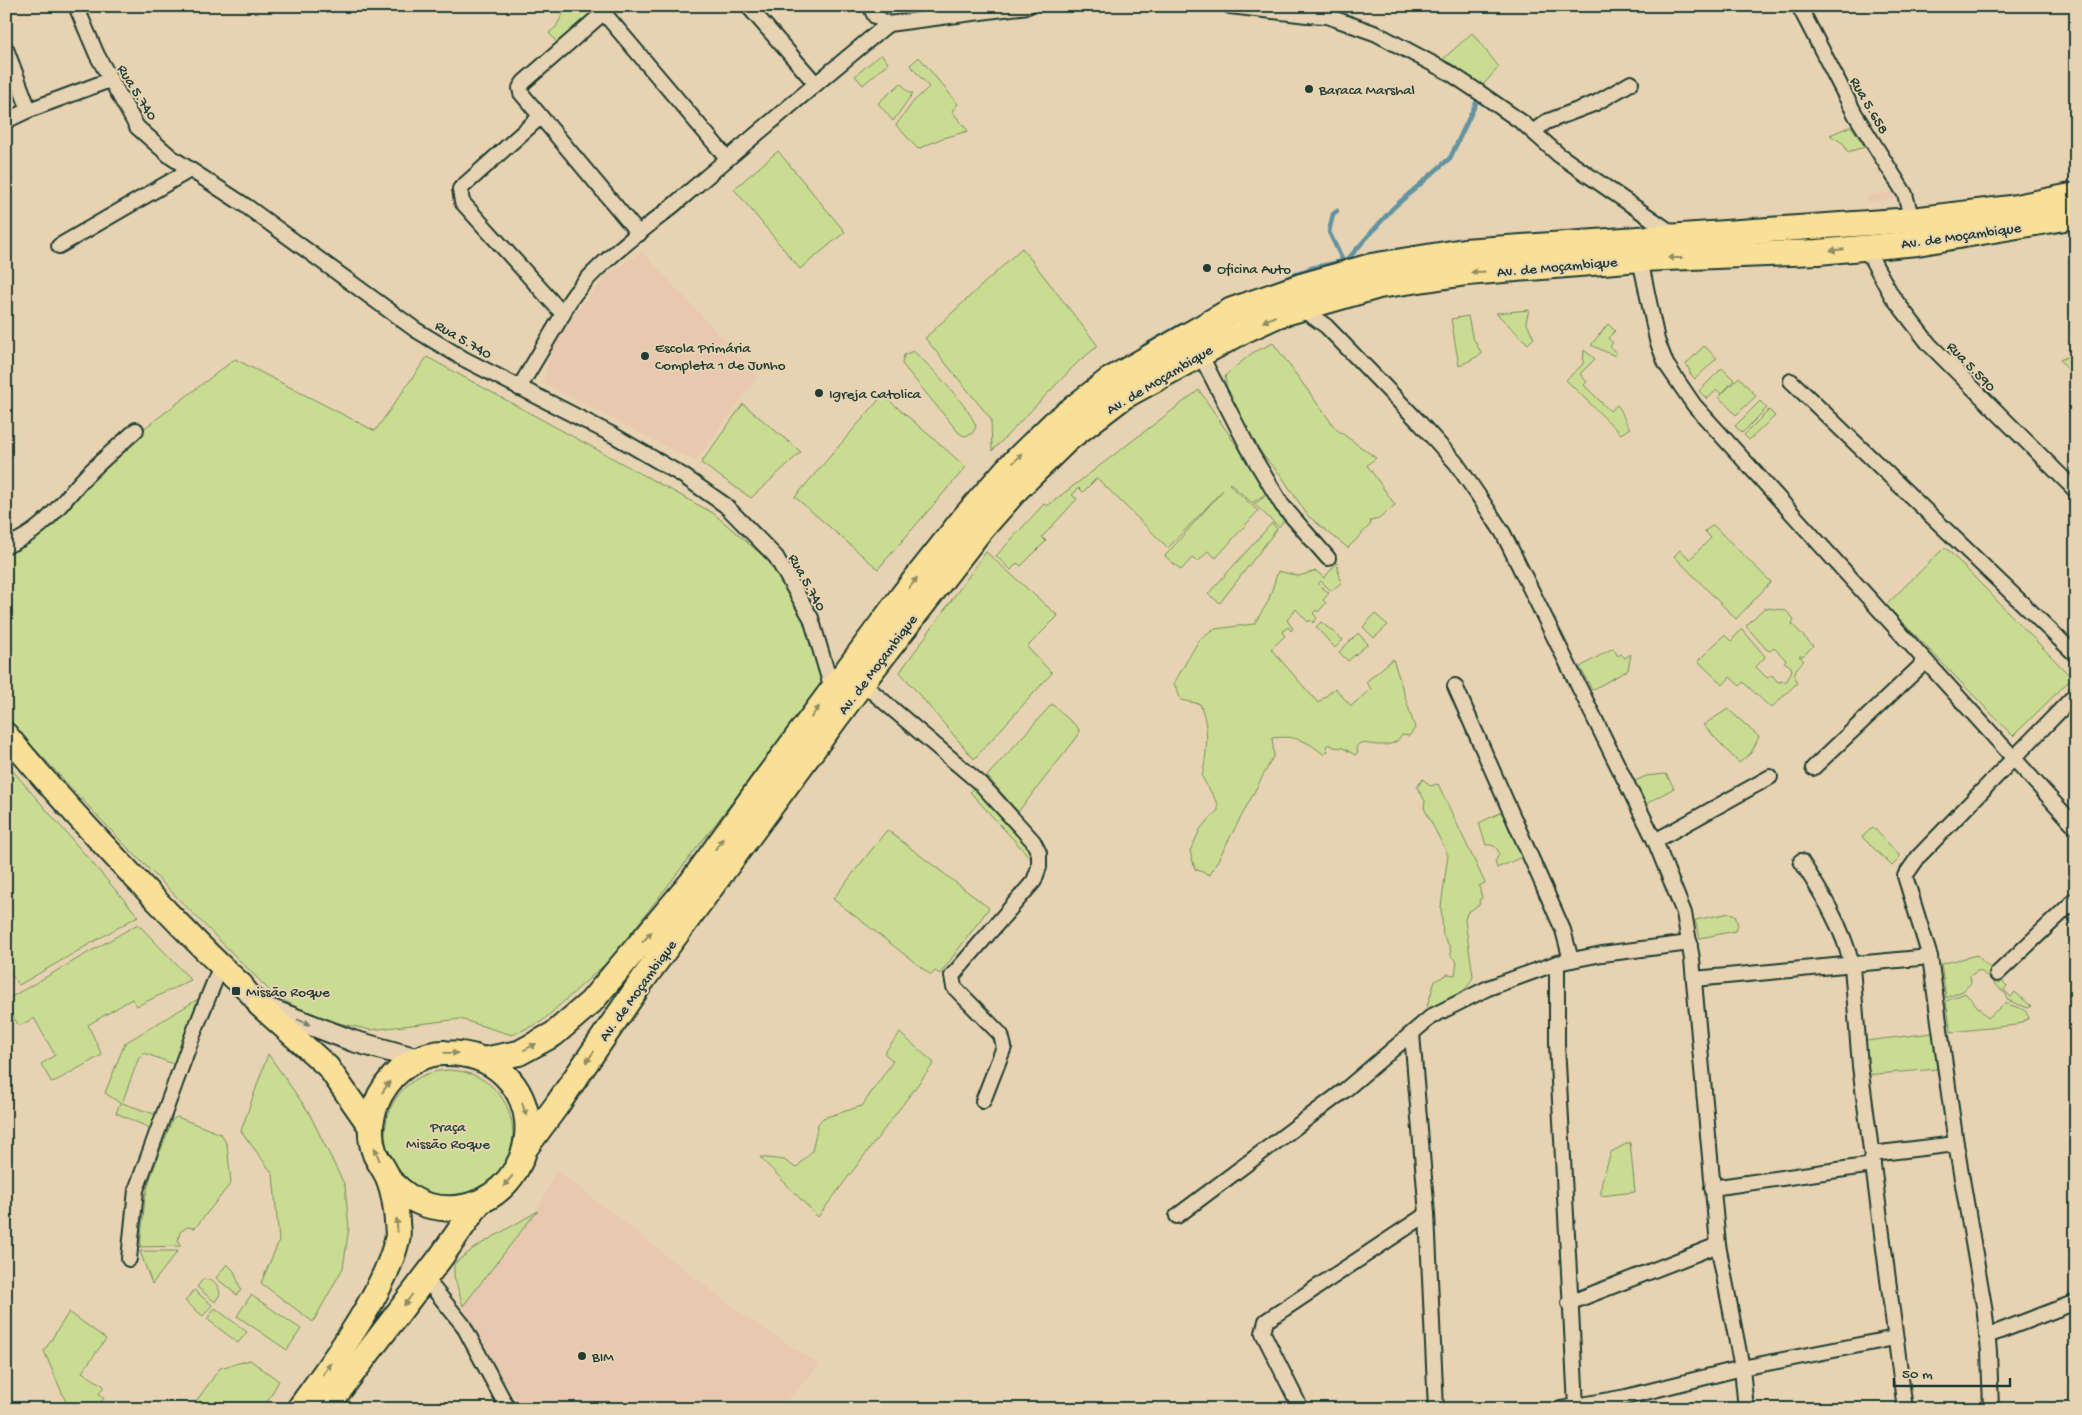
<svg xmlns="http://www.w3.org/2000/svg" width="2082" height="1415" viewBox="0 0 2082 1415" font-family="'Gochi Hand',sans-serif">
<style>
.built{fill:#e8c8ae}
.green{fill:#c9dc91;stroke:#748c62}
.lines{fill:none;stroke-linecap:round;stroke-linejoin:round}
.stream{stroke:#6094a4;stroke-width:4.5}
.minor-casing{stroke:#1f3d34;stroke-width:18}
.secondary-casing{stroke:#1f3d34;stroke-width:24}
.primary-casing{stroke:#1f3d34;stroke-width:26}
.trunk-casing{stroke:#1f3d34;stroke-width:28}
.minor{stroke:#e7d3b1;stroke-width:14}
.secondary{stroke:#e7d3b1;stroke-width:20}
.primary{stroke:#fadf96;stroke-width:22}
.trunk{stroke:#fadf96;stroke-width:24}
.oneway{fill:#8c8e65}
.oneway2{fill:#79806c}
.poi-dot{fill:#1f3d34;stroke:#e7d3b1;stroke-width:2}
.labels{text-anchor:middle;stroke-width:4;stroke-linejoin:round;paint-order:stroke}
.poi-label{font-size:15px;fill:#1f3d34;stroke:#e7d3b1;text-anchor:start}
.street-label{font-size:15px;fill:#1f3d34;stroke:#e7d3b1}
.park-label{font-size:15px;fill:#284539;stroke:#e7d3b1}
</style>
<rect width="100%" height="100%" fill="#e7d3b1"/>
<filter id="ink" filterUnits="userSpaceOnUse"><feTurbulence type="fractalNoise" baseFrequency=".02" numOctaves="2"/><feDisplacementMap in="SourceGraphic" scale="10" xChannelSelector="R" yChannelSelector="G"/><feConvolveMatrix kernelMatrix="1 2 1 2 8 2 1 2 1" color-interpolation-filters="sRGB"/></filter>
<g filter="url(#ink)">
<!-- built -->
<g class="built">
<path d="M1892,183L1897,198L1868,202L1867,196L1892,192L1888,185Z"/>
<path d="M642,252L758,376L695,461L543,383L556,336L609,273Z"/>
<path d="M556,1170L744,1316L820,1365L779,1409H520L463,1306L538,1211Z"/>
</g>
<!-- green -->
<g class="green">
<path d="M567,6H584L592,17L560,46L549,33L556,27Z"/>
<path d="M1472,33L1499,67L1480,88L1442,60Z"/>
<path d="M881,54L888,63L863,85L855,76Z"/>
<path d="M919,57L958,104L952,111L968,131L940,139L918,149L896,125L914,101L929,87L910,65Z"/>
<path d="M901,83L909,93H913L893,121L878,103Z"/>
<path d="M1851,126L1865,147L1847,152L1844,144L1830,135Z"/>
<path d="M778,151L845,232L800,269L734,189Z"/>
<path d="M1022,248L1098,346L1078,362L992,451L991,419L925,338Z"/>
<path d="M1529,310L1526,322L1534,338L1528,344L1496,313Z"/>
<path d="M1468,316L1472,336L1482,354L1459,366L1451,319Z"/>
<path d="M1608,324L1615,331L1608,338L1613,343L1610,346L1616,353L1615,356L1591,345Z"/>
<path d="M1273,343L1336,429L1376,458L1367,465L1395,505L1379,519L1370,521L1371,524L1348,548L1308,516L1280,474L1265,458L1230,404L1225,378L1226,375L1252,353Z"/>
<path d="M1704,346L1717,358L1695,379L1689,372L1690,371L1686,364Z"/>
<path d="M1584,350L1595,359L1580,374L1587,382L1584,385L1610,411L1617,405C1624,412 1623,421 1630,428L1621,434L1566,380L1583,364Z"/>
<path d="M913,351C927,362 973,411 976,427L972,434L964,436L959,433L902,364L904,355Z"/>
<path d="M2076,353V380L2060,360Z"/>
<path d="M427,357L713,513L769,561L805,621L824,683L612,958L541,1022L512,1035L460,1019L371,1030L320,1019L275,996L121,841L18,731L6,714V548L120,447L235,359L375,431Z"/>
<path d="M1722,368L1734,380L1721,394L1717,390L1707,399L1699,391Z"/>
<path d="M1739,377L1756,396L1736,415L1719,397Z"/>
<path d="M1199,390L1268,492L1252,503L1230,483L1229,484L1258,511L1216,558L1208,551L1198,562L1192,558L1181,570L1165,556L1223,490L1168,548L1097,478L1083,492L1079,488L1072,495L1077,499L1042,537L1046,541L1021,566L1017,563L1011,570L996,556L1044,504L1047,506Z"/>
<path d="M883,395L966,467L878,569L795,497Z"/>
<path d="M1760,401L1767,408L1742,433L1735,426Z"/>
<path d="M743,404L801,452L751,498L701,463Z"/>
<path d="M1769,410L1775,416L1749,440L1744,435Z"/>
<path d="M1270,493L1286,517L1279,527L1254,504Z"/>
<path d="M1272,523L1277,529L1220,603L1208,594Z"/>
<path d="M1713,525L1771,582L1736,619L1674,556L1680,550L1690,559L1711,538L1705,531Z"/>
<path d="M1945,547L2072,678L2013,736L1886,605Z"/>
<path d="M986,552L1058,616L1027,647L1052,673L974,759L900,672Z"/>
<path d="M1337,563L1341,583L1331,591L1321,581L1318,584L1329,593L1323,600L1326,603L1318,612L1316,610L1313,613L1317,618L1313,623L1310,620L1308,622L1296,609L1287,620L1293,629L1291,631L1288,627L1282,632L1285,636L1271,649L1318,703L1335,688L1351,706L1371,689L1366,682L1393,659L1415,728L1409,736L1402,735C1393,750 1376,744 1360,743L1356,747L1358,752L1355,755L1343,748L1334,747L1329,744L1326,746L1328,751L1324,755C1307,740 1294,735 1272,738L1274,755L1210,875L1195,869L1190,851L1201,828L1218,810V804L1202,777C1207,753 1210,727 1200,704L1181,700L1174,683L1199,640L1215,629L1254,624L1268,602L1278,571L1298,576L1316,571L1324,578Z"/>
<path d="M1764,608L1785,610L1794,619L1792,624L1813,646L1803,656H1799L1804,661C1797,667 1791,674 1797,683L1771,708L1743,682L1740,686L1730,677L1723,685L1698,661L1724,635L1731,641L1742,629L1764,655L1765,657L1756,667L1767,678L1772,675L1778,682L1787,681L1792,670L1790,666L1784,662L1786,660L1774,648L1770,651L1766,649L1746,626Z"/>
<path d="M1375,614L1388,625L1374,638L1363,627Z"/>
<path d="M1321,622L1343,640L1335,648L1316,627Z"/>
<path d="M1358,633L1368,644L1348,661L1339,652Z"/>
<path d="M1613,648L1618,656L1621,654L1625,658L1631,654L1628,670L1592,690L1580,667Z"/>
<path d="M1052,704L1079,729L1078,736L1018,812L987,776Z"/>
<path d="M1728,709L1759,737L1751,753L1739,763L1703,725Z"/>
<path d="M6,763L138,916L19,985L6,968Z"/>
<path d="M1666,774L1674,788L1644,805L1633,782L1646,776Z"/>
<path d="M1423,779L1430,786L1438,784L1485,883L1479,886L1482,898L1479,900L1480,904L1467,913L1465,920L1473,976C1468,995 1439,1006 1424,1016L1435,981L1448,974L1455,975L1457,962L1451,956L1450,947L1443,935L1441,907L1448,855L1424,808L1425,801L1417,787Z"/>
<path d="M976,785L1025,839L1033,861L970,792Z"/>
<path d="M1502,812L1522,857L1497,868L1495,862L1499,854C1497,847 1494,844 1486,845L1479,823Z"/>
<path d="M1873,827L1899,855V859L1892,866L1862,837Z"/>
<path d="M887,830L989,908L940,974L935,971L931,975L833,899Z"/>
<path d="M1730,913L1735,915L1738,926L1735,931L1700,938L1695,920Z"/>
<path d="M138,924L191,980L137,1006L132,999L88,1025L102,1055L52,1083L41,1064L55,1055L34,1018L19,1026L6,1005V1000Z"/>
<path d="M1977,955L2007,986L2004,990L2011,997L2015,992L2031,1006L2028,1008L2007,1000L2006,994L1981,971H1977L1970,976L1971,983L1963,991L1946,998L1941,964Z"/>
<path d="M1965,993L1988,1018L2005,1003L2025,1010L2029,1018L2016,1025L1951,1032L1946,1001Z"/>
<path d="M200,998L176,1065L144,1053L141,1058L139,1057L122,1103L157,1115L152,1129L116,1113L120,1103L105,1093L125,1043Z"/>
<path d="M900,1033L934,1063L818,1217L760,1157L784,1160L796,1168L812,1151L818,1124L823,1118L862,1106L893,1061L884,1053Z"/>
<path d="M1933,1033L1937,1069L1865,1075V1041Z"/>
<path d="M268,1054L308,1111L345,1186L349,1228L343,1268L313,1322L261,1283L279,1241L273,1174L241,1131Z"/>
<circle cx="449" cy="1134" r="64"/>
<path d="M177,1117L221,1134L227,1145L231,1183L195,1228L187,1227L180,1232L178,1241L181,1246L140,1247L145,1198L150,1179L172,1120Z"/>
<path d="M1630,1142L1635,1192L1601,1196C1600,1179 1607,1168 1611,1152Z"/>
<path d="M538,1211L529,1221L463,1306L454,1276V1264L474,1248Z"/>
<path d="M140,1251H178L152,1284Z"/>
<path d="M227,1264L234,1271L241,1290L237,1295L216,1278Z"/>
<path d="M203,1279C214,1281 218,1283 220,1294L215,1302L197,1287Z"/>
<path d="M194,1290L212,1305L203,1316L185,1301Z"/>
<path d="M251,1295L301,1329L287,1350L237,1316Z"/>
<path d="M215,1308L247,1332L238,1343L207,1319Z"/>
<path d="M69,1312L106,1339L82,1372L104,1386L99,1394L104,1398L100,1403L108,1409H69L44,1351Z"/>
<path d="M250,1360L279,1381L263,1409H195L192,1407L220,1368Z"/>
</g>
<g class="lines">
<!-- stream -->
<g class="stream">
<path d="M1337,211L1333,214L1329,232L1343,261"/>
<path d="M1347,260L1393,208L1450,158L1478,99"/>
<path d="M1282,280L1311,268L1353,259"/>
<path d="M1144,346L1183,324"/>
</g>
<defs>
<g id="minor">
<path d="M76,6L97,55L137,127L171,157L246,206L416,330L464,359L613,435L682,475L725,505L776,557L811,618L832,689"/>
<path d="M598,6L727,158"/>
<path d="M748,6L816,84"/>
<path d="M870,6L875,16L888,24L1028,6"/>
<path d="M1230,6L1307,15L1327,16L1377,34L1450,73L1480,93L1523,123L1559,155L1675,235"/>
<path d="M1799,6L1855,114L1905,194L1912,220"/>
<path d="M603,13L524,82L520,88L521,93L639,234"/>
<path d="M6,49L29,110"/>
<path d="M540,117L460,189L462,202L563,314"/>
<path d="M6,121L29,110L110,80"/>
<path d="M1533,132L1546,122L1596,103L1631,83"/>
<path d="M59,246L190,170"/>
<path d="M1865,247L1892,296L1929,344L2076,491"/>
<path d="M1640,259L1657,340L1666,364L1694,405L2076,827"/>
<path d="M1299,307L1326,326L1420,423L1456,463L1478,495L1503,533L1655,841L1684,913L1692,959L1718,1245L1742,1368L1746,1409"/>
<path d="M1200,354L1251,453L1282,505L1328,558"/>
<path d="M1791,381L2076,655"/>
<path d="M519,388L563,314C576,278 644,230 676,203C746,143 816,83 888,24"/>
<path d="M6,546C46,530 59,504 87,475C103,459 120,445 136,430"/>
<path d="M862,683L982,785L1033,841L1039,853V867L1034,881L952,976L954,987L1001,1035L1004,1047L983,1101"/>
<path d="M1455,686L1563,930L1571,960"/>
<path d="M1813,768L1925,662"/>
<path d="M1655,841L1770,777"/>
<path d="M1801,861C1822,894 1843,927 1852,966L1860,1066L1905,1409"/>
<path d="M1557,963V1044L1576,1406"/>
<path d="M1997,974L2076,899"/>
<path d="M1694,979L1930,957"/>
<path d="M1412,1034L1427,1214L1436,1409"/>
<path d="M1872,1154L1956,1144"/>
<path d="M1712,1188L1873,1165"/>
<path d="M1177,1216L1345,1090L1432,1016L1488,988L1557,963L1602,954L1690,943"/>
<path d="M129,1259L136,1190L194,1032L220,968"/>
<path d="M425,1278L463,1325L508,1409"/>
<path d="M1569,1303L1718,1245"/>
<path d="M1987,1336L2076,1302"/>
<path d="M1301,1409L1263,1333L1266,1321L1427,1214"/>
<path d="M1560,1409L1626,1397L1742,1368L1895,1338"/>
<path d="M1991,1409L1989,1351L1984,1306L1956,1144L1930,957L1905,876L1919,856L2076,694"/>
</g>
<path id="secondary" d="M242,985L259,1005L353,1041L418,1059"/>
<g id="primary">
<path d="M6,734C53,792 104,846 156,900C184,929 212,959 242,985"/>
<path d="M259,1005L328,1067L370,1127"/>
</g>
<g id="trunk">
<path d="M483,1060L519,1053L554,1034L591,1002L691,883L763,783L903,595L964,518L1008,468L1054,423L1108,381L1232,310L1301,286L1371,266L1464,251L1912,220L2011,208L2076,195"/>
<path d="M526,1147L557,1105L644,978L862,683L979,532L1017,489L1068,439L1123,397L1245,330L1278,315L1379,286L1467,273L1640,259L1818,252L1917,243L2076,216"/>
<path d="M299,1409C332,1363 384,1294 397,1240C399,1234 397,1227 397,1221C396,1208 394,1193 389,1180C386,1171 379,1163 375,1154C365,1127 374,1098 393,1077C406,1063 427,1052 446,1053C467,1053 489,1059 505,1075C560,1131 506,1224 430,1206C413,1202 401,1191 389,1180"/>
<path d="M325,1409L441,1257L478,1204"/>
</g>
</defs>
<!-- minor casing -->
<use href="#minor" class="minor-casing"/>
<!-- secondary casing -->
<use href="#secondary" class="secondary-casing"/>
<!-- primary casing -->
<use href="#primary" class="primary-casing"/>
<!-- trunk casing -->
<use href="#trunk" class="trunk-casing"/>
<!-- minor -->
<use href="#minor" class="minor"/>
<!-- secondary -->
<use href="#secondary" class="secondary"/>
<!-- primary -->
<use href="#primary" class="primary"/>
<!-- trunk -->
<use href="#trunk" class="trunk"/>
</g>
<!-- one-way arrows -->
<defs><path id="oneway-solid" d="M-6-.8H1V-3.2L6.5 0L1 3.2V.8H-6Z" transform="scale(1.25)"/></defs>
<g class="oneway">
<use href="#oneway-solid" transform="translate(1837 250) rotate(175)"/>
<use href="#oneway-solid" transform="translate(1675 258) rotate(180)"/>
<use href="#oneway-solid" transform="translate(1478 272) rotate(176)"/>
<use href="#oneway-solid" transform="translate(1269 319) rotate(155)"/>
<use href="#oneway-solid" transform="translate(1018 458) rotate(-44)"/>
<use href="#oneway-solid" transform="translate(913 583) rotate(-52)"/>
<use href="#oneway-solid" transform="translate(815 712) rotate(-54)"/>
<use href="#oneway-solid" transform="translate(719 844) rotate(-55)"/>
<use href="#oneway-solid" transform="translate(647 937) rotate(-49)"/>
<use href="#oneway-solid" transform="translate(530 1047) rotate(-27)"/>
<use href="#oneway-solid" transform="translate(451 1053) rotate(1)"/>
<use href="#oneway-solid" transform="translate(590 1057) rotate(124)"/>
<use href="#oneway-solid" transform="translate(386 1087) rotate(-56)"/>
<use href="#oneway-solid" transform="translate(524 1109) rotate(73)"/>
<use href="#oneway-solid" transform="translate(377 1154) rotate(-111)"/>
<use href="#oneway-solid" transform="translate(508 1181) rotate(130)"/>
<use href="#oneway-solid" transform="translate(397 1225) rotate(-94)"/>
<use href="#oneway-solid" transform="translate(408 1300) rotate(127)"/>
<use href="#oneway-solid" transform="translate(327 1369) rotate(-55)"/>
</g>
<use class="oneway2" href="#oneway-solid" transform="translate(304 1022) rotate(21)"/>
</g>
<!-- markers -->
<g class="poi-dot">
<circle cx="1309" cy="89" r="5"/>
<circle cx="1207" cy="268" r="5"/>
<circle cx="645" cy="356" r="5"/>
<circle cx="819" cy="393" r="5"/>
<rect x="231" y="986" width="10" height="10" rx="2.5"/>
<circle cx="582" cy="1356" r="5"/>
</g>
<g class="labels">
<!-- poi labels -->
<g class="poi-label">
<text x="1319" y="94">Baraca Marshal</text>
<text x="1217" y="273">Oficina Auto</text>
<text x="655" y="352">Escola Primária<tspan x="655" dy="17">Completa 1 de Junho</tspan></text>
<text x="829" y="398">Igreja Catolica</text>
<text x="246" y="996">Missão Roque</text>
<text x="592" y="1361">BIM</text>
</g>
<!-- street labels -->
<g class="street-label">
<text transform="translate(138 92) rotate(58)" y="5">Rua 5.740</text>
<text transform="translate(1870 105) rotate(60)" y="5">Rua 5.658</text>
<text transform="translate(1961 235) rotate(-8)" y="5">Av. de Moçambique</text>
<text transform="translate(1557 266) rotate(-5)" y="5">Av. de Moçambique</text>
<text transform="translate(464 339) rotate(30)" y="5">Rua 5.740</text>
<text transform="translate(1972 366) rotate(46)" y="5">Rua 5.590</text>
<text transform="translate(1159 379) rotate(-31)" y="5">Av. de Moçambique</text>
<text transform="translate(808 582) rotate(61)" y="5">Rua 5.740</text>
<text transform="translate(877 664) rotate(-53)" y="5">Av. de Moçambique</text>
<text transform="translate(637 990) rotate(-54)" y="5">Av. de Moçambique</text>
</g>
<!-- park labels -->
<g class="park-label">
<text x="448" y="1131">Praça<tspan x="448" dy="17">Missão Roque</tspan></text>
</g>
</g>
<!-- margin -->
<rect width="2082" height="1415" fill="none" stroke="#e7d3b1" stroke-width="25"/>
<rect x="12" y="12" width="2057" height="1390" fill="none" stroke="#1f3d34" stroke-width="2" filter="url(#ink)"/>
<!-- scale -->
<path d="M1894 1378v8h116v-8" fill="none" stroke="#1f3d34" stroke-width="2.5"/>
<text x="1902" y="1378" font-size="15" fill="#1f3d34" stroke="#e7d3b1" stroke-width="4" paint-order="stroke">50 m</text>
</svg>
